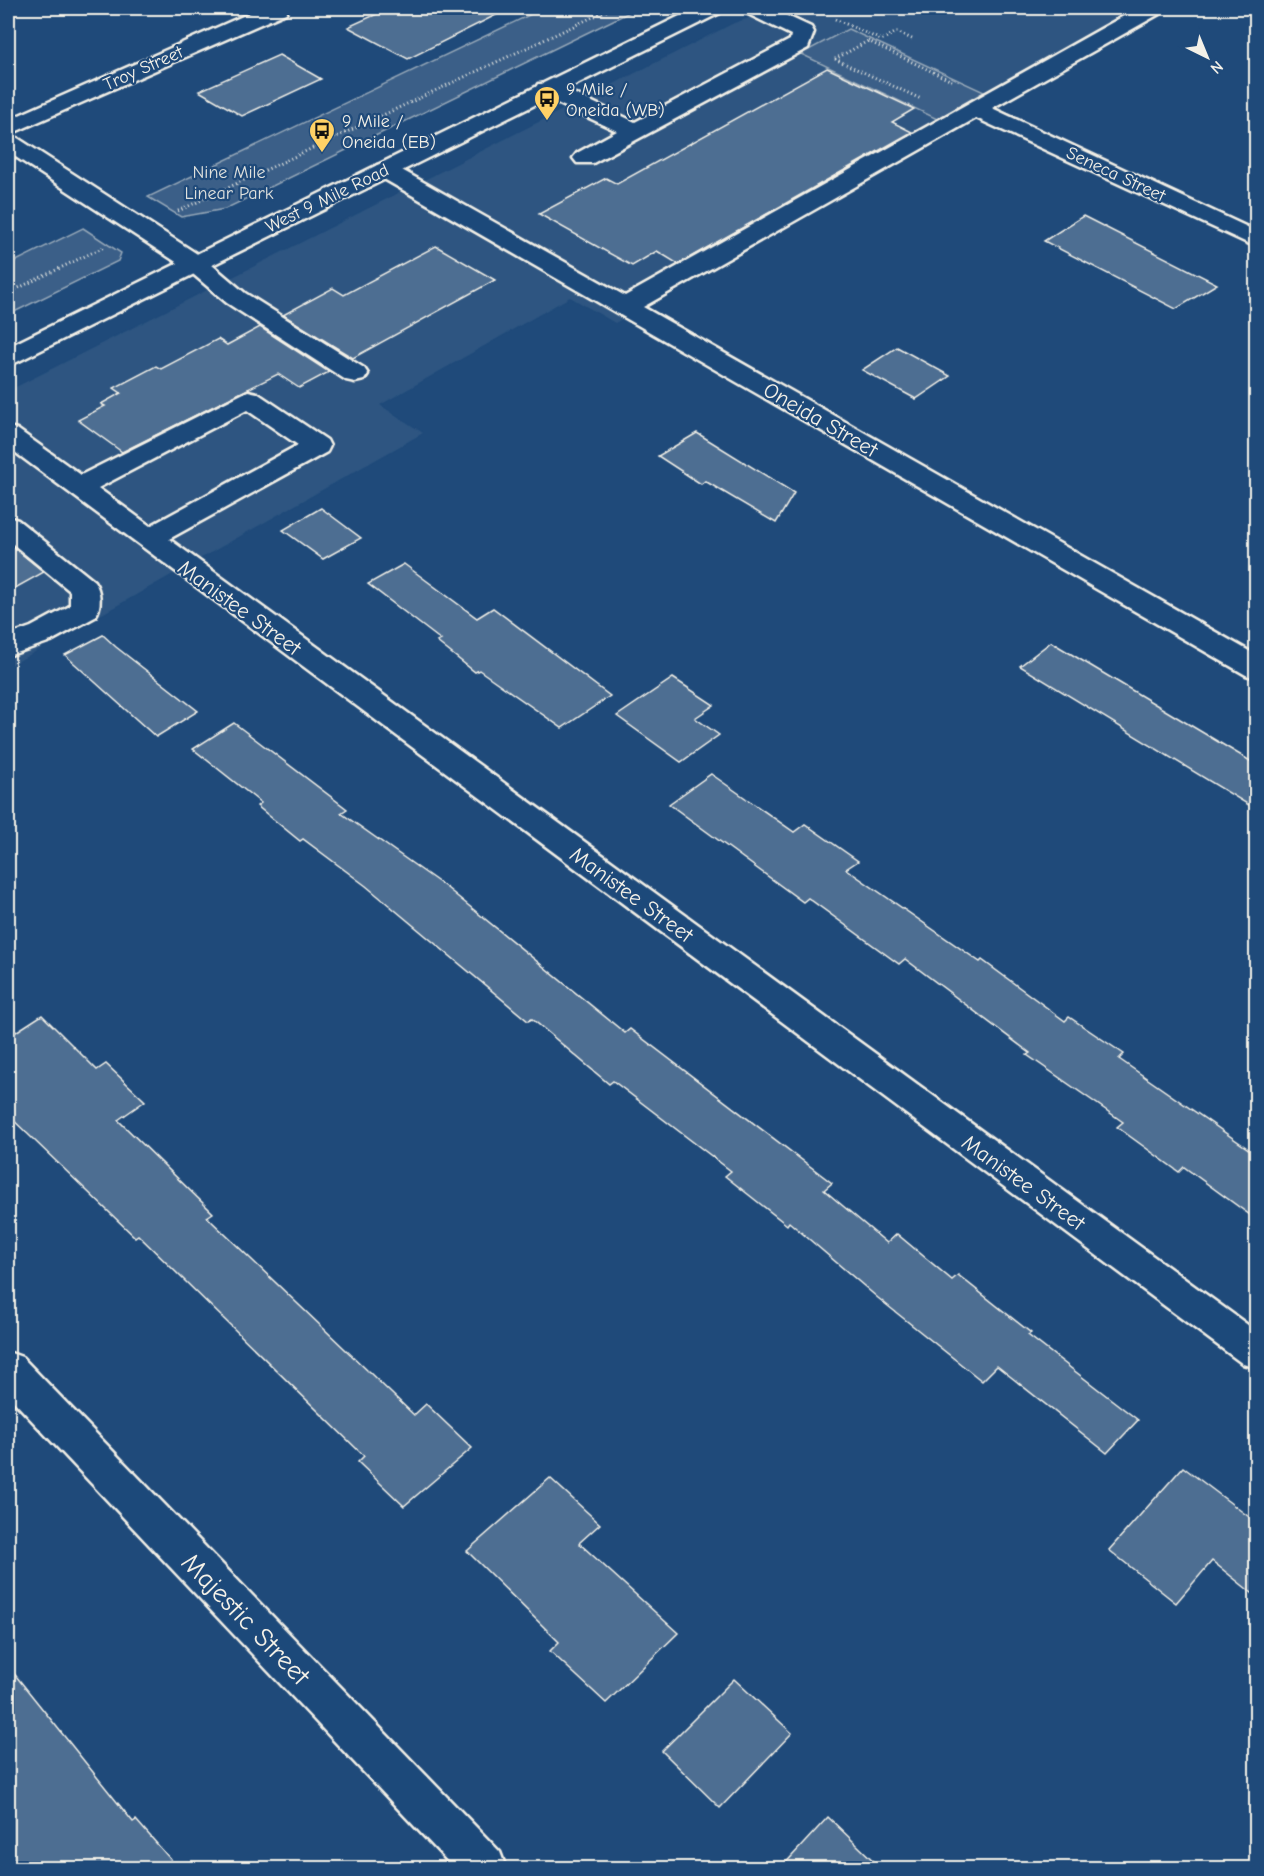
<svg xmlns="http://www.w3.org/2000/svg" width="1264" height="1876" viewBox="0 0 1264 1876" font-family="'Comic Neue',sans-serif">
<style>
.built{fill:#2d5581}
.green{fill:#3a5f88;stroke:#97a8b8;stroke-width:1.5}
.building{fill:#4d6e92;stroke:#f4f1e8;stroke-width:1.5}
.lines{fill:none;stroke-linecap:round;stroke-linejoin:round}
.minor-casing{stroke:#f4f1e8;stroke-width:5}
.major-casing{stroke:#f4f1e8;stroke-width:5}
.path{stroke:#f4f1e8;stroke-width:3;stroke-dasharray:1 3;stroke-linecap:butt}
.minor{fill:#1f4a7a;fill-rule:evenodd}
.major{fill:#1f4a7a;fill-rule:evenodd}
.labels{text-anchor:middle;stroke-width:4.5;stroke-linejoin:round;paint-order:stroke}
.far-street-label{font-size:18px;fill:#f4f1e8;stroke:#1f4a7a}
.far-poi-label{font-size:18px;fill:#f4f1e8;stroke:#1f4a7a;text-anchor:start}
.far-park-label{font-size:18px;fill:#e1e2de;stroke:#1f4a7a}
.street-label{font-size:22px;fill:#f4f1e8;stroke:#1f4a7a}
.near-street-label{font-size:27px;fill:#f4f1e8;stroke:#1f4a7a}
</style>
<rect width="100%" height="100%" fill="#1f4a7a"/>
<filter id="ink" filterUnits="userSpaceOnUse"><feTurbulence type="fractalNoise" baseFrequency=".0167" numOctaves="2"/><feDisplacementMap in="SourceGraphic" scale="12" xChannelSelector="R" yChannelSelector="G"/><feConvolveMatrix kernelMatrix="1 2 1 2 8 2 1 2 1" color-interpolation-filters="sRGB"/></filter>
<g filter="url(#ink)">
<!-- built -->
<path class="built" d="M779,8H1176L615,323L570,297L380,405L423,433L8,667V391L734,23Z"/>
<!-- green -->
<g class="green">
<path d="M544,8H638L225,209L181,217L148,197Z"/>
<path d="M848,29L984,92L937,119L801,54Z"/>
<path d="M83,228L121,253L118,261L8,315V265Z"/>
</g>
<!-- building -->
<g class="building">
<path d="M390,8H510L408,59L348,27Z"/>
<path d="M279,55L321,79L242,116L199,91Z"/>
<path d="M827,68L914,109L892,122L912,132L678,264L657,251L632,266L539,214L606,178L617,184Z"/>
<path d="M1083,216L1217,284L1176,309L1044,241Z"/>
<path d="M436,246L495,280L353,358L283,315L333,288L344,295Z"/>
<path d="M260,327L329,372L299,388L278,374L122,452L78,420L105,406L101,404L121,393L114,388L156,366L161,369L218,339L227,345Z"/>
<path d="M897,347L950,376L916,399L862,370Z"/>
<path d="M697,433L794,493L776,523L705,481L701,484L658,456Z"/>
<path d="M321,508L361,538L323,559L283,530Z"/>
<path d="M8,543L44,572L8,592Z"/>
<path d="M404,564L477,618L493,608L610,696L562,728L479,670L475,672L437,642L441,640L368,584Z"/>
<path d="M103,635L116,647L198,711L156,737L65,655Z"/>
<path d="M1051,642L1257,765V810L1020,666Z"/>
<path d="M673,678L714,705L695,718L719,735L681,762L617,716Z"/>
<path d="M234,723L347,809L341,813L447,888L625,1033L630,1029L832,1183L824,1190L887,1243L897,1234L952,1280L958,1275L1031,1333L1028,1335L1138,1420L1107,1453L997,1366L982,1381L878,1298L789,1222L787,1225L725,1176L731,1171L613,1081L609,1084L532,1019L528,1021L366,886L303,839L300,841L257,806L261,803L193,749Z"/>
<path d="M711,774L794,832L805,824L858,861L846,869L980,962L982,960L1065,1021L1069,1017L1124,1054L1119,1059L1257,1155V1220L1184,1167L1179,1172L1117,1127L1123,1122L1027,1055L1030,1053L905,959L899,964L808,898L803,902L669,804Z"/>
<path d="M42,1015L97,1070L106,1064L145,1101L118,1120L213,1213L207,1217L414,1415L426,1404L472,1448L404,1506L358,1462L364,1456L138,1235L135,1237L8,1115V1037Z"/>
<path d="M1183,1467L1257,1523V1597L1212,1561L1176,1603L1109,1550Z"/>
<path d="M550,1478L600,1524L579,1543L678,1633L606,1703L550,1651L559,1642L467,1551Z"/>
<path d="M8,1666L133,1822L136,1820L179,1869H8Z"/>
<path d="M734,1679L792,1733L720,1808L662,1751Z"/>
<path d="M828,1817L882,1869H780Z"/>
</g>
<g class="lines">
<defs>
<g id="minor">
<path d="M261,8H289L286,13L8,135V120Z"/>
<path d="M744,8H770L811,27L814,32L808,48L593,163H577L573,158L577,153L617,131L538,94L535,89L538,84H554L635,122L790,40L791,35L746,13Z"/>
<path d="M1138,8H1164L1161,13L992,108L1256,231V247L976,118L643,307L1256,655V678L1246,675L377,175L373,170L377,165H393L625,296Z"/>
<path d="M8,135L16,137L205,259L245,293L364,368L368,374L364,380L355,382L346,380L227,303L187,269L8,152Z"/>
<path d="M248,391L257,393L327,440L330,446L327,452L169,539L1256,1331V1368L1243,1364L8,447V427L17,429L81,475ZM247,410L298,445L150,526L98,488Z"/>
<path d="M8,517L18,520L94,581C101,591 102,607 95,617L51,641L8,656V635L31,627L70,606V591L8,540Z"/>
<path d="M8,1352L22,1357L500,1852L506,1868H454L8,1395Z"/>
</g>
<path id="major" d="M696,8H723L720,13L17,362L8,365V347Z"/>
</defs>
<!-- minor casing -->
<use href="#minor" class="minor-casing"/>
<!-- major casing -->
<use href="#major" class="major-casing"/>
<!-- path -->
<g class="path">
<path d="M835,19L881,40L897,32L912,39"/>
<path d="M868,41L954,82"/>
<path d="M835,59L921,99"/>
<path d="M835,59L868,41"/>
<path d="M178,211L612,8"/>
<path d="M8,293L104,247"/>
</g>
<!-- minor -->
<use href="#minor" class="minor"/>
<!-- major -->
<use href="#major" class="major"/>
</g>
</g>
<!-- icons -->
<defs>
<symbol id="bus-pin" viewBox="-11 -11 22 30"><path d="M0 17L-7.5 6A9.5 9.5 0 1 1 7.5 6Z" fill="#ffd166" stroke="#1f4a7a"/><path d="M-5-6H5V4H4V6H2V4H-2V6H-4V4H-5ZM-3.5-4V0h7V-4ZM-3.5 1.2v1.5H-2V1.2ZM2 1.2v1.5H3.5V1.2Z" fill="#111"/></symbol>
</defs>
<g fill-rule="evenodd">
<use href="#bus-pin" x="532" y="84" width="30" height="40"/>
<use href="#bus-pin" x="307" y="116" width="30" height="40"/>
</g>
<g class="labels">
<!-- far-street labels -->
<g class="far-street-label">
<text transform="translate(143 68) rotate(-24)" y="6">Troy Street</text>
<text transform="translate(1116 174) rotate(25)" y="6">Seneca Street</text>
<text transform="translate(327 198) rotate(-26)" y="6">West 9 Mile Road</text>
</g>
<!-- far-poi labels -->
<g class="far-poi-label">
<text x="566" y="95">9 Mile /<tspan x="566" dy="21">Oneida (WB)</tspan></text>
<text x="342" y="127">9 Mile /<tspan x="342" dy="21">Oneida (EB)</tspan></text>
</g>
<!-- far-park labels -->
<g class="far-park-label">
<text x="229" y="178">Nine Mile<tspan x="229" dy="21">Linear Park</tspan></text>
</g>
<!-- street labels -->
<g class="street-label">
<text transform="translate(821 419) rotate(30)" y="8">Oneida Street</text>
<text transform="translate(240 607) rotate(36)" y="8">Manistee Street</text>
<text transform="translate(632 894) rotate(36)" y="8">Manistee Street</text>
<text transform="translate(1024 1182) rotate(36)" y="8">Manistee Street</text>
</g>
<!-- near-street labels -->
<g class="near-street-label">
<text transform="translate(246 1619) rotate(46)" y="9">Majestic Street</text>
</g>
</g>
<!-- margin -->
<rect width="1264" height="1876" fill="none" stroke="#1f4a7a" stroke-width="30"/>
<rect x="15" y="15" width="1234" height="1846" fill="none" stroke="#f4f1e8" stroke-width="2" filter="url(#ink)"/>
<!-- north arrow -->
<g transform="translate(1207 57) rotate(137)" stroke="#1f4a7a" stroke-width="4.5" paint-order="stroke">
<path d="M0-4.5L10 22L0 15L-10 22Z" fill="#f4f1e8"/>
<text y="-9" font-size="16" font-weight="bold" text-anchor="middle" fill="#f4f1e8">N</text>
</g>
</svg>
